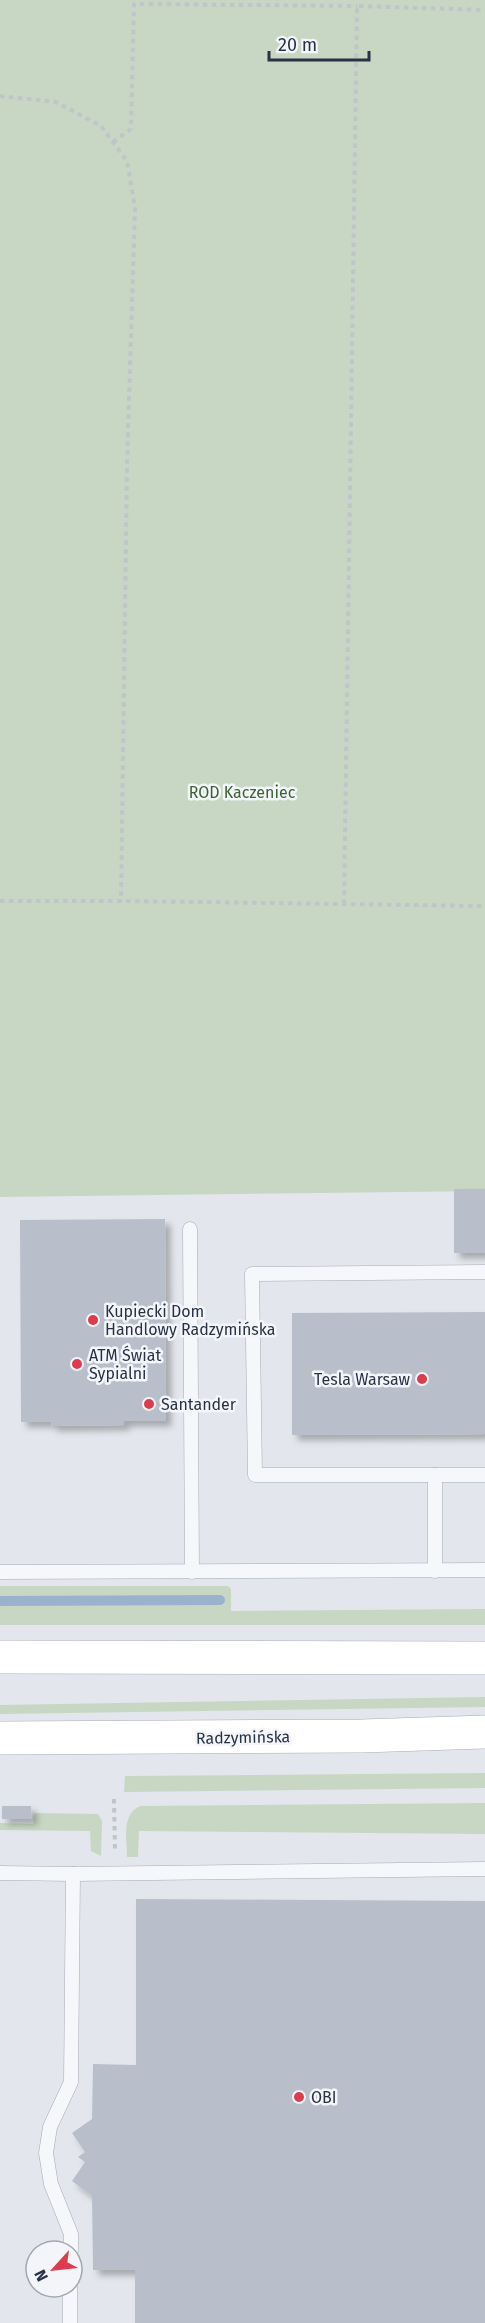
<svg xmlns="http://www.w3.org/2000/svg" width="485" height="2323" viewBox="0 0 485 2323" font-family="'Fira Sans',sans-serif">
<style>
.green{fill:#c7d7c3}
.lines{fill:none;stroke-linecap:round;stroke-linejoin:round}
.stream{stroke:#9bb2cf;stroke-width:10}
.building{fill:#b9bfca;filter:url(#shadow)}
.service-casing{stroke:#a7acb7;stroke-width:15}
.secondary-casing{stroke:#a7acb7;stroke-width:34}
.path{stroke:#c0c4cb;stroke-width:4;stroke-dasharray:4.5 4.5;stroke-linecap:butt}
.service{stroke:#f6f7fa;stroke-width:14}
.secondary{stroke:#fff;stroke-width:33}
.poi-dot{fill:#db3d4f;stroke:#f3f5f9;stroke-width:2}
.labels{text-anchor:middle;stroke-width:5;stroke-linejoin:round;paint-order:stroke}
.park-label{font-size:16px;fill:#3c6334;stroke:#f3f5f9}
.poi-label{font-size:16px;fill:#283246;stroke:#f3f5f9;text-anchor:start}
.street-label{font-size:16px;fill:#283246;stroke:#f3f5f9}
</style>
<defs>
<filter id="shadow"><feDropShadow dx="5.5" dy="5.5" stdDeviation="3" flood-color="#0004"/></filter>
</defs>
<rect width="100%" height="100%" fill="#e3e6ec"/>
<!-- green -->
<g class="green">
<path d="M0,0H485V1191L0,1197Z"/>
<path d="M0,1586H228L231,1589V1611L485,1609V1625H0Z"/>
<path d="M485,1697V1707L0,1714V1705Z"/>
<path d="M485,1773V1788L124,1792L125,1776Z"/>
<path d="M485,1803V1834L139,1831L138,1857H127C127,1838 121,1815 140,1806Z"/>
<path d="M34,1813L98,1814L102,1821L101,1856L91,1851L90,1831L0,1830V1823L33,1824Z"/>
</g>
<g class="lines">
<!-- stream -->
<path class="stream" d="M0,1601L220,1600"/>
</g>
<!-- building -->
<g class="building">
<rect x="454" y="1189" width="31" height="64"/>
<path d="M165,1219L166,1421H124V1425L52,1426L51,1422H21L20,1220Z"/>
<path d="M485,1312V1434L292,1435V1313Z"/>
<path d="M2,1806H31L32,1819H2Z"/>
<path d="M136,1899L485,1901V2323H135V2270H93L92,2196L72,2181L85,2162L78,2157L85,2152L72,2133L92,2119L93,2064L136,2065Z"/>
</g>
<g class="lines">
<defs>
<g id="service">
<path d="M190,1229L192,1572"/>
<path d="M485,1272L252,1274L255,1475H485"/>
<path d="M435,1475V1571"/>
<path d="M0,1572L485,1570"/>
<path d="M0,1873L73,1874L485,1869"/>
<path d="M71,2251V2234L51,2184L46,2153L50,2127L71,2082L73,1874"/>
<path d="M70,2323V2287"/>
</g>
<g id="secondary">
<path d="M0,1657L485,1658"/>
<path d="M0,1738L362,1736L485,1732"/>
</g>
</defs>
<!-- service casing -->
<use href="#service" class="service-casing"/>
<!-- secondary casing -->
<use href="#secondary" class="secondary-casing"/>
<!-- path -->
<g class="path">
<path d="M0,96L56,102L101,126L127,161L135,208L127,465L121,901"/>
<path d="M113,142L131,129L134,4L357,6"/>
<path d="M0,901H121L485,906"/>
<path d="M344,904L357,6L485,10"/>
<path d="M114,1799L115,1852"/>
</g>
<!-- service -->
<use href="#service" class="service"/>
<!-- secondary -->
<use href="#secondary" class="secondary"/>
</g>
<!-- markers -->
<g class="poi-dot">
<circle cx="93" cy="1320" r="6"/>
<circle cx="77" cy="1364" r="6"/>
<circle cx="422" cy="1379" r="6"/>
<circle cx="149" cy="1404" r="6"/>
<circle cx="299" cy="2097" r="6"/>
</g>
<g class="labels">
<!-- park labels -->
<g class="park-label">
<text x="242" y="798">ROD Kaczeniec</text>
</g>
<!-- poi labels -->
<g class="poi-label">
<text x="105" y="1317">Kupiecki Dom<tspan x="105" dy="18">Handlowy Radzymińska</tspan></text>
<text x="89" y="1361">ATM Świat<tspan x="89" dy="18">Sypialni</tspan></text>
<text x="410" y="1385" text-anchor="end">Tesla Warsaw</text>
<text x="161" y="1410">Santander</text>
<text x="311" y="2103">OBI</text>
</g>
<!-- street labels -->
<g class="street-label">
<text transform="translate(243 1737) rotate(-1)" y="6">Radzymińska</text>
</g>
</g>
<!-- north arrow -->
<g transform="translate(54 2269) rotate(243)"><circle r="28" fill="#f3f5f9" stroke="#a2a7b1" stroke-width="1.5"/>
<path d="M0-4.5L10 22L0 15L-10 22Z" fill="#db3d4f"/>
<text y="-9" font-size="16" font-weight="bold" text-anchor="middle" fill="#283246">N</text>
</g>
<!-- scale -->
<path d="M269 51v9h100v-9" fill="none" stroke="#283246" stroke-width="3"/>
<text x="278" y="51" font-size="18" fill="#283246" stroke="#f3f5f9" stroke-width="4.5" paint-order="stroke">20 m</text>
</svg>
